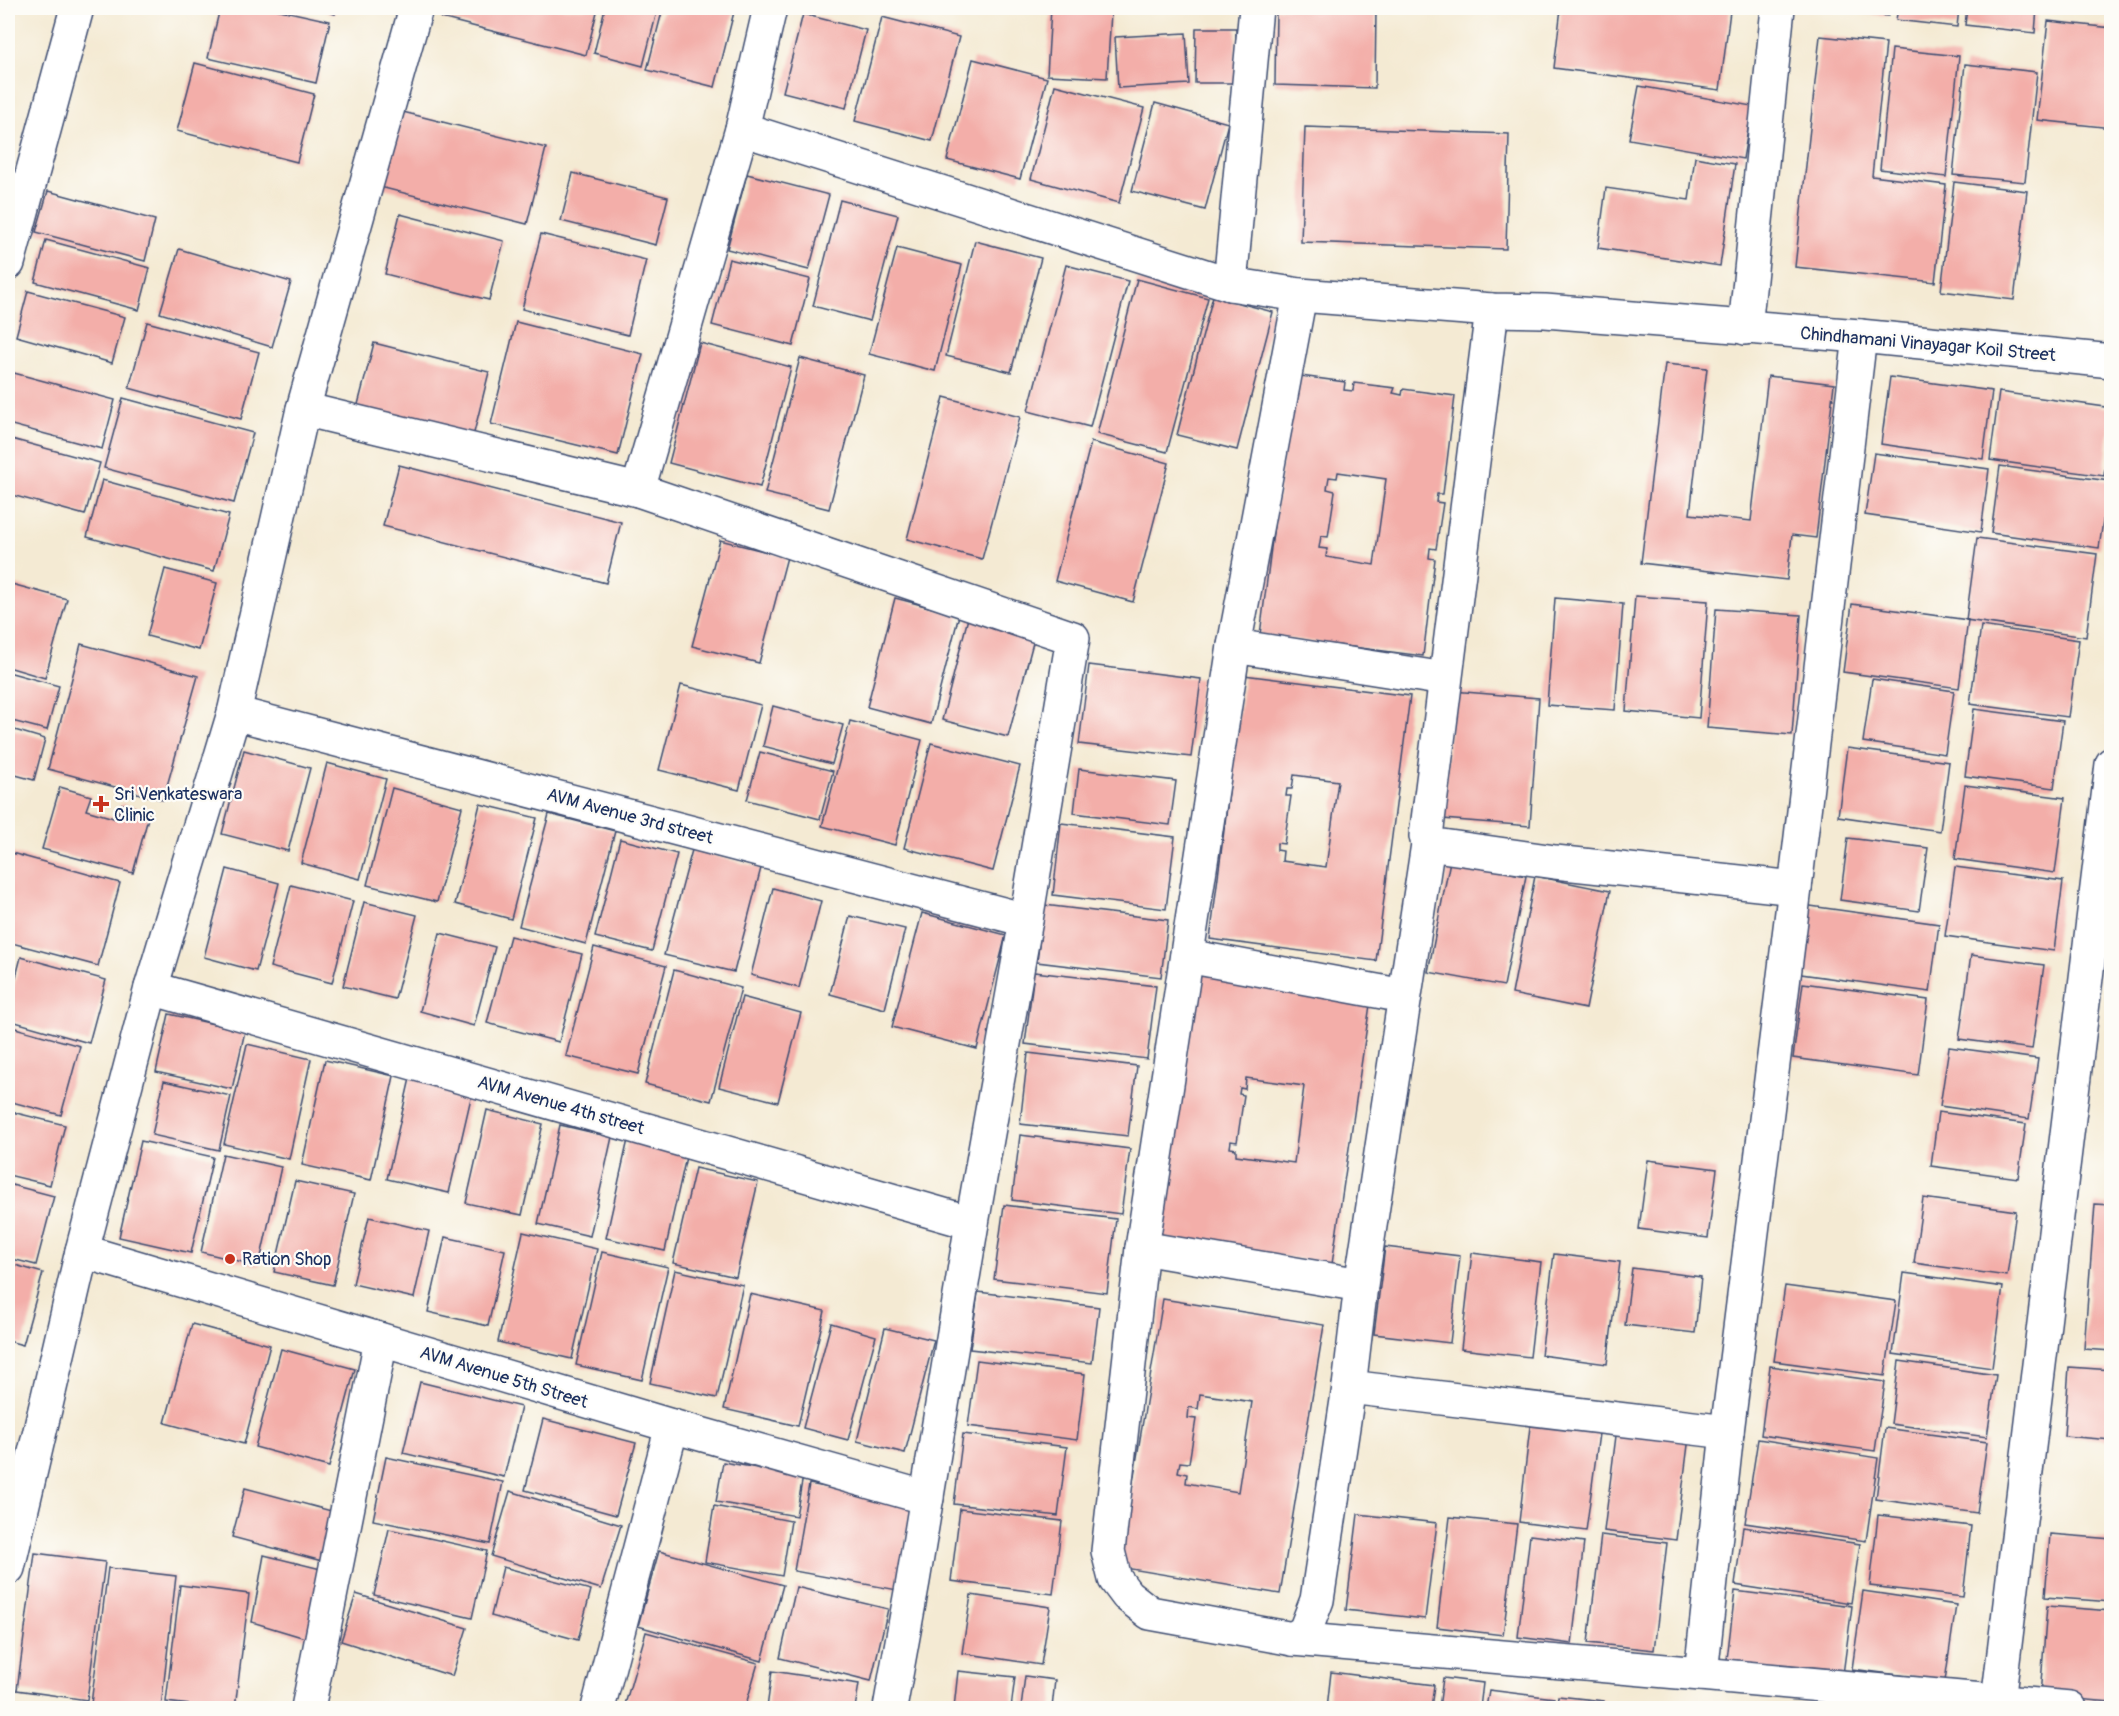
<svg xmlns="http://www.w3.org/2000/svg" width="2119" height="1716" viewBox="0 0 2119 1716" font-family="Pangolin,sans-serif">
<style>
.building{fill:#f3aea9;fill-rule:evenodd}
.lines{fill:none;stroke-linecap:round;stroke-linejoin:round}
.minor-casing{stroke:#3c4b70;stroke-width:36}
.tertiary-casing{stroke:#3c4b70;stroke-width:36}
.minor{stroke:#fff;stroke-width:33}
.tertiary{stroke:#fff;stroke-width:33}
.poi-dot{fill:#c8321e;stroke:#fdfcf7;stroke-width:2}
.labels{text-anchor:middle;stroke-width:4.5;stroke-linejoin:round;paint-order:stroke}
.street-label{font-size:18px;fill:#1b2f5e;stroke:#fdfcf7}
.poi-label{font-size:18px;fill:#1b2f5e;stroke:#fdfcf7;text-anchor:start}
</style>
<rect width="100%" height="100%" fill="#fdfcf7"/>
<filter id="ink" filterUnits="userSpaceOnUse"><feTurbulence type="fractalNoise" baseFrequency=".0167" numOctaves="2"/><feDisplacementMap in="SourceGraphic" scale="12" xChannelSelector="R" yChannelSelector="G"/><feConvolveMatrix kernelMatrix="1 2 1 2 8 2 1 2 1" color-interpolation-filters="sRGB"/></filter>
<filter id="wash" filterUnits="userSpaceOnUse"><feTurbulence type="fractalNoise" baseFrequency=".008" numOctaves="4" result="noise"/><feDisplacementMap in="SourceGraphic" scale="24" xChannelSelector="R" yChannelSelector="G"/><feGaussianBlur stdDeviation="1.35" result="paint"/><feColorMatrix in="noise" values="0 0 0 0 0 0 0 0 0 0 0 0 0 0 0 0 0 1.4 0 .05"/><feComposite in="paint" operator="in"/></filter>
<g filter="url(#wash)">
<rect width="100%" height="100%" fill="#f4ead3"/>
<g id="blocks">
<!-- building -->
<g class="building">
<path d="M220,8H271L330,21L316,83L208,58Z"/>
<path d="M314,8H336L335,14Z"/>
<path d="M444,8H598L586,55L441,18Z"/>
<path d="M605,8H658L643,66L594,53Z"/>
<path d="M663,8H735L715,87L647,70Z"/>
<path d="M1051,8L1111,12L1107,78L1047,75Z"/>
<path d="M1276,8H1376L1375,88L1275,85Z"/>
<path d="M1561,8H1700L1730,11L1720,90L1554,68Z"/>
<path d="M1822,8H1889L1888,16L1822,9Z"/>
<path d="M1898,8H1959L1957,27L1896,20Z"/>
<path d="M1967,8H2037L2035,33L1965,25Z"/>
<path d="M803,14L866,30L846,108L783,92Z"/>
<path d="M882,17L959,37L932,141L855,121Z"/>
<path d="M2048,21L2112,28V128L2037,120Z"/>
<path d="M1196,28H1236V83H1195Z"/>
<path d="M1186,33L1189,84L1118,88L1115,37Z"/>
<path d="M1820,36L1886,43L1872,176L1946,185L1935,282L1795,267Z"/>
<path d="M1892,49L1959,56L1946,177L1880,169Z"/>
<path d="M973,59L1047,78L1020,179L947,160Z"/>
<path d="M195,63L314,94L297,162L177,131Z"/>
<path d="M1965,64L2037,72L2025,182L1953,175Z"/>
<path d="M1055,85L1144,108L1119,203L1031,179Z"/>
<path d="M1639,86L1752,106L1743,159L1629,139Z"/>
<path d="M1155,103L1228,123L1205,210L1132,191Z"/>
<path d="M399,111L546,148L527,224L380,187Z"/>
<path d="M1305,127L1509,134L1506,249L1301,242Z"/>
<path d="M1695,157L1735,164L1720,266L1598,248L1606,188L1689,200Z"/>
<path d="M573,173L668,197L656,245L561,221Z"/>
<path d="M747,174L829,195L809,270L727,249Z"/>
<path d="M1954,182L2027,191L2014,300L1941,291Z"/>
<path d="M48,191L155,220L145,261L36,232Z"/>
<path d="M840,200L898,215L870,321L813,306Z"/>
<path d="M400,214L504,241L489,300L385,274Z"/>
<path d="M541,234L646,260L628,335L522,309Z"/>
<path d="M46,240L150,268L139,310L35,282Z"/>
<path d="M975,241L1041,258L1011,372L946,356Z"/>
<path d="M897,248L962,265L935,371L869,354Z"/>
<path d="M179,249L291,282L272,347L160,313Z"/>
<path d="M729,259L810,279L793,346L712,325Z"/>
<path d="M1066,265L1128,281L1090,427L1028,411Z"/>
<path d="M1137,279L1208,298L1167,452L1097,434Z"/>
<path d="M28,291L125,317L112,363L16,336Z"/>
<path d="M1213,296L1273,312L1237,450L1177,435Z"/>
<path d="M147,322L259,352L241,419L129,388Z"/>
<path d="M516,322L643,354L618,455L491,424Z"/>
<path d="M374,343L489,372L470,449L354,420Z"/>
<path d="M700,343L791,367L760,487L669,463Z"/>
<path d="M800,358L864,375L829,509L765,493Z"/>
<path d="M1665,364L1707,368L1690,514L1751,521L1768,376L1834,384L1816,538L1792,535L1787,580L1641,563Z"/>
<path d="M14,373L115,400L102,449L8,424V397Z"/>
<path d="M1293,375L1345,382L1344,390L1353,391L1354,383L1395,388L1393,393L1402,395L1403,389L1455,396L1443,494H1437L1436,502L1443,503L1436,549L1430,548L1429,558L1435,559L1423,656L1260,635ZM1338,472L1386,479L1374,565L1326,557L1327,549L1319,548L1321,536L1328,537L1335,491L1327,489L1329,477L1337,478Z"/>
<path d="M1890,377L1992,391L1983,459L1881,444Z"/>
<path d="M1999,392L2112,408L2104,476L1990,460Z"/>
<path d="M944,397L1020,417L982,559L907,539Z"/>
<path d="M123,398L253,433L234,503L104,468Z"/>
<path d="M8,438L100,463L85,515L8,494Z"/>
<path d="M1091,442L1169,463L1133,602L1055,581Z"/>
<path d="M1874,453L1989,469L1981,532L1865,515Z"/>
<path d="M399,465L621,522L606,583L383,526Z"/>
<path d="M2000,466L2109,481L2099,548L1991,533Z"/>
<path d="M102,480L229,515L214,571L87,537Z"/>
<path d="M1977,538L2097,554L2086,637L1966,620Z"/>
<path d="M720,540L787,557L759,663L692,646Z"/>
<path d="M165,569L217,583L199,650L147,636Z"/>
<path d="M8,583L67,599L45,678L8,667Z"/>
<path d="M1635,596L1708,601L1699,718L1626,711Z"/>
<path d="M895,598L959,615L931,724L867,707Z"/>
<path d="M1555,598L1623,604L1615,710L1547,705Z"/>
<path d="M1852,604L1968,620L1959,688L1843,672Z"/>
<path d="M1716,609L1801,615L1792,735L1707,728Z"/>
<path d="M968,618L1035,635L1008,737L942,720Z"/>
<path d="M1981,626L2079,640L2068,717L1970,704Z"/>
<path d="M81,644L198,676L163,800L48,769Z"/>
<path d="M1089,665L1201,679L1191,757L1079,744Z"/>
<path d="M8,672L59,686L47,730L8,720Z"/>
<path d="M1244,675L1410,696L1376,961L1210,939ZM1294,775L1338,781L1326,867L1282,861L1283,851L1277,850V843L1284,844L1291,796H1286L1287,789H1292Z"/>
<path d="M1872,679L1954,691L1945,754L1863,742Z"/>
<path d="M681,685L761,705L739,790L659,770Z"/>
<path d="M1452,691L1539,698L1530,826L1443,819Z"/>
<path d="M773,706L843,725L832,764L763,746Z"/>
<path d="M1974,709L2063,721L2054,788L1965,776Z"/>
<path d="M850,721L922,740L895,845L822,826Z"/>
<path d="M8,728L45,739L34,780L8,773Z"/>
<path d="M931,743L1020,766L993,871L904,848Z"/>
<path d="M1847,748L1949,762L1940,831L1838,816Z"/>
<path d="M244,750L310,768L288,851L222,834Z"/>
<path d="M760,752L833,771L820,819L747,800Z"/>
<path d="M327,763L386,779L360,879L301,863Z"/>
<path d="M1079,769L1176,781L1170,825L1074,813Z"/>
<path d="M1965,785L2065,798L2055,873L1955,859Z"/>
<path d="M60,787L91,796L86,810L117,819L121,804L150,811L133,873L42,849Z"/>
<path d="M392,788L462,807L437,902L367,885Z"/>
<path d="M480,804L537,818L511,919L455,904Z"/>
<path d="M549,814L615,831L586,944L519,926Z"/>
<path d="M1061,823L1175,837L1166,909L1053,895Z"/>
<path d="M1848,838L1928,848L1919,911L1840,900Z"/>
<path d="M620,839L677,854L652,951L595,937Z"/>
<path d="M692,850L761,868L734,972L664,955Z"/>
<path d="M8,852L120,883L98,966L8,942Z"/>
<path d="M1450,861L1526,876L1504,986L1428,972Z"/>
<path d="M1955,867L2063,881L2054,951L1945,936Z"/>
<path d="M227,869L279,883L256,971L204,957Z"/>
<path d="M1535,876L1610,891L1586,1009L1512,994Z"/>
<path d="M291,885L353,901L332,983L270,967Z"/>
<path d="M773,888L821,901L799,988L751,975Z"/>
<path d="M364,902L417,915L395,999L343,986Z"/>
<path d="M1044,905L1168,920L1161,977L1037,962Z"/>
<path d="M1803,905L1939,924L1930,992L1794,973Z"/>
<path d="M922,913L1006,935L977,1049L892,1027Z"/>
<path d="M850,916L905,929L885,1009L830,994Z"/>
<path d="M440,933L495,947L474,1026L420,1011Z"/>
<path d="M510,936L582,954L559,1042L487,1023Z"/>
<path d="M594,947L666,966L638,1074L566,1056Z"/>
<path d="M1971,955L2044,965L2032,1049L1959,1039Z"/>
<path d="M21,957L106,980L89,1043L8,1020V1008Z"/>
<path d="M674,970L741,988L711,1101L645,1084Z"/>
<path d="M1034,972L1156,986L1147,1059L1025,1044Z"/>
<path d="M1198,972L1371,998L1332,1264L1159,1238ZM1246,1078L1304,1086L1294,1163L1236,1155V1149L1230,1148L1231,1141L1237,1142L1244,1095L1239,1094L1240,1088L1245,1089Z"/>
<path d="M1803,983L1928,1000L1918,1075L1793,1058Z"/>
<path d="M742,997L801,1013L778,1102L719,1087Z"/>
<path d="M169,1014L245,1031L232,1089L156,1072Z"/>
<path d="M8,1026L80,1046L61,1115L8,1101Z"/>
<path d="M247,1044L311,1059L289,1159L224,1144Z"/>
<path d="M1949,1047L2038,1059L2029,1119L1940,1106Z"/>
<path d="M1028,1053L1137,1066L1128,1136L1020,1124Z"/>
<path d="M325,1060L394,1076L371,1180L302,1165Z"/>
<path d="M411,1074L473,1089L449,1193L387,1179Z"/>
<path d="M164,1081L231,1096L219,1150L152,1135Z"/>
<path d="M487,1110L543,1124L522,1215L466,1203Z"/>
<path d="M8,1111L65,1125L50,1185L8,1175Z"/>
<path d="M1938,1112L2026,1124L2018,1178L1931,1166Z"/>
<path d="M560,1125L612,1137L590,1236L538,1224Z"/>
<path d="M629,1135L688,1148L665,1251L606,1238Z"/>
<path d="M1020,1135L1130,1149L1121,1214L1012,1200Z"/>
<path d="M141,1141L213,1157L191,1253L119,1237Z"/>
<path d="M223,1154L281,1167L259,1266L201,1252Z"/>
<path d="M1648,1160L1717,1169L1708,1238L1639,1229Z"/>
<path d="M695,1168L758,1182L736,1277L673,1263Z"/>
<path d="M295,1181L354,1194L333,1285L274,1272Z"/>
<path d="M8,1184L54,1196L36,1265L8,1258Z"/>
<path d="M1923,1198L2016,1211L2007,1276L1914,1263Z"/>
<path d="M2095,1204L2112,1205V1351L2084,1349Z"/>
<path d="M1004,1205L1116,1219L1107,1293L994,1279Z"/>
<path d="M369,1217L429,1231L414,1298L353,1284Z"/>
<path d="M523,1232L597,1249L572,1359L498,1342Z"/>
<path d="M445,1237L505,1250L488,1326L428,1312Z"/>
<path d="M1385,1247L1460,1256L1450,1343L1374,1334Z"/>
<path d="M602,1252L668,1267L642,1380L576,1365Z"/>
<path d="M1472,1253L1541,1262L1530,1357L1461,1349Z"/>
<path d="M1554,1254L1620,1262L1607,1364L1541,1355Z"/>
<path d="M8,1263L43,1273L23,1345L8,1341Z"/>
<path d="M1632,1268L1701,1277L1695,1333L1625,1325Z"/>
<path d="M675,1270L743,1285L717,1398L650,1383Z"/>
<path d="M1904,1273L2003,1287L1992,1368L1893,1354Z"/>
<path d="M1785,1286L1896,1301L1885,1376L1774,1361Z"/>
<path d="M978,1292L1099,1307L1092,1363L970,1349Z"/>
<path d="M750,1294L825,1311L798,1426L724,1409Z"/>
<path d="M1163,1299L1324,1325L1280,1594L1119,1567ZM1200,1394L1252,1402L1238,1492L1186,1483L1187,1474L1178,1472L1180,1462L1189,1463L1196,1419L1188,1418L1189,1407L1198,1409Z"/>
<path d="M831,1323L876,1336L848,1440L803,1428Z"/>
<path d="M192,1324L270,1345L244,1444L165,1423Z"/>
<path d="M885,1328L934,1340L905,1453L857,1441Z"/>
<path d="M281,1349L355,1369L329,1467L255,1447Z"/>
<path d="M977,1360L1085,1374L1077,1440L968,1426Z"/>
<path d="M1899,1361L1996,1375L1987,1437L1891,1424Z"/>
<path d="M1770,1366L1885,1382L1875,1451L1761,1435Z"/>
<path d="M2069,1367L2112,1370V1440L2064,1436Z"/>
<path d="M420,1382L521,1407L504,1477L403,1453Z"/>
<path d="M1531,1418L1600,1426L1586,1531L1519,1522Z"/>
<path d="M543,1419L636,1443L616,1515L525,1490Z"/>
<path d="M1617,1428L1689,1437L1676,1540L1604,1531Z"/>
<path d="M1885,1428L1987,1442L1977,1513L1876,1499Z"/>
<path d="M963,1434L1067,1447L1058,1516L954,1504Z"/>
<path d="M1758,1439L1878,1458L1866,1541L1745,1523Z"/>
<path d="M386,1457L503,1482L490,1544L373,1520Z"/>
<path d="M723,1462L803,1476L796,1516L716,1502Z"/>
<path d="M809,1484L913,1503L897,1590L794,1571Z"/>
<path d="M245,1488L335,1512L322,1561L232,1537Z"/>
<path d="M510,1491L621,1525L601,1589L491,1556Z"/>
<path d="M714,1506L791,1521L782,1576L705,1562Z"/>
<path d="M960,1509L1062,1521L1053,1594L951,1581Z"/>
<path d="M1358,1514L1437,1523L1425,1619L1346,1610Z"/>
<path d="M1878,1515L1971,1526L1963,1597L1870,1586Z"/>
<path d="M1450,1517L1517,1524L1503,1635L1437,1627Z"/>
<path d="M1743,1527L1860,1544L1851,1603L1735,1585Z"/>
<path d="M389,1529L487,1551L472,1618L374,1595Z"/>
<path d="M2050,1534L2112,1539V1602L2045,1597Z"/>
<path d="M1530,1535L1584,1542L1572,1644L1518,1637Z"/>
<path d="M1601,1535L1667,1543L1654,1650L1588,1643Z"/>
<path d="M659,1551L783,1585L762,1661L638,1626Z"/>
<path d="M35,1553L105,1562L87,1700L17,1690Z"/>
<path d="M264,1555L333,1572L315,1641L252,1622Z"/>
<path d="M503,1567L591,1590L578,1640L491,1616Z"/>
<path d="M108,1568L176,1576L161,1708H131L91,1704Z"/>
<path d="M180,1585L249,1594L235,1708H215L166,1702Z"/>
<path d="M796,1587L888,1609L871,1681L780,1658Z"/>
<path d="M1735,1591L1852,1606L1842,1682L1726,1668Z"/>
<path d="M1863,1591L1956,1605L1945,1681L1852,1669Z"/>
<path d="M356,1594L467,1628L452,1676L341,1641Z"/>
<path d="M971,1595L1050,1607L1041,1665L962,1653Z"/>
<path d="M2047,1606L2112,1611V1702L2040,1696Z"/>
<path d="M646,1632L758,1663L745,1708H624Z"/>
<path d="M772,1671L859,1684L855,1708H767Z"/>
<path d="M958,1671L1015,1677L1011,1708H954Z"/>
<path d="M1331,1672L1434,1685L1431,1708H1327Z"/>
<path d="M1025,1676L1055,1680L1052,1708H1021Z"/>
<path d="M1443,1678L1483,1683L1480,1708H1439Z"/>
<path d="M1489,1690L1554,1698L1553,1708H1486Z"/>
<path d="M1558,1696L1604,1701L1603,1708H1556Z"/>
</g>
</g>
</g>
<g filter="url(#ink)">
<use href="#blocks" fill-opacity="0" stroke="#3c4b70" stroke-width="1.5"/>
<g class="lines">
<defs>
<g id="minor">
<path d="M742,129L1230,284L1256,8"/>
<path d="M8,263L77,8"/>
<path d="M1230,284L1300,295L1492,310L1545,311L1860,336L2112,361"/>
<path d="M1300,295L1234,646L1142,1248L1108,1551L1115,1579L1127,1595L1150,1613L1293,1639L1305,1631L1317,1600L1349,1387L1361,1285L1428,844L1426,836L1492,310"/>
<path d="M1745,328L1778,8"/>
<path d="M303,409L638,490L1073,638L1026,920L972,1223L913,1581L890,1708"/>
<path d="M638,490L742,129L770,8"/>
<path d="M1234,646L1445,679"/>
<path d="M234,713L1026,920"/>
<path d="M1428,844L1555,862L1795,888"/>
<path d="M1187,956L1404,996"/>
<path d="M151,988L972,1223"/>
<path d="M1142,1248L1361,1285"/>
<path d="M82,1251L672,1426L927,1498"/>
<path d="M1349,1387L1727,1432"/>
<path d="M1293,1639L1701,1674L2070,1708"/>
<path d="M1701,1674L1727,1432L1795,888L1860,336"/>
<path d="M1998,1702L2112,764"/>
<path d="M308,1708L381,1340"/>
<path d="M598,1708L672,1426"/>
</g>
<path id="tertiary" d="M8,1568L82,1251L151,988L234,713L303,409L416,8"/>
</defs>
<!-- minor casing -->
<use href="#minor" class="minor-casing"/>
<!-- tertiary casing -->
<use href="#tertiary" class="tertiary-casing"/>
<!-- minor -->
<use href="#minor" class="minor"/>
<!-- tertiary -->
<use href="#tertiary" class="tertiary"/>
</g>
</g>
<!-- markers -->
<g class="poi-dot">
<path d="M98 795h6v6h6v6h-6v6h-6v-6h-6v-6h6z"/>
<circle cx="230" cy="1259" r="6"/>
</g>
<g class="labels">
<!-- street labels -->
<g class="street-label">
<text transform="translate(1928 344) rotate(5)" y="6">Chindhamani Vinayagar Koil Street</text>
<text transform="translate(630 816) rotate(15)" y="6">AVM Avenue 3rd street</text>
<text transform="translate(561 1105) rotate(16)" y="6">AVM Avenue 4th street</text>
<text transform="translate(504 1377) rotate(17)" y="6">AVM Avenue 5th Street</text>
</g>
<!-- poi labels -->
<g class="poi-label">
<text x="114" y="800">Sri Venkateswara<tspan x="114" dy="21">Clinic</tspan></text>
<text x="242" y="1265">Ration Shop</text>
</g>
</g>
<!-- margin -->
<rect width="2119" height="1716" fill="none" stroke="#fdfcf7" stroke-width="30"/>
</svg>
